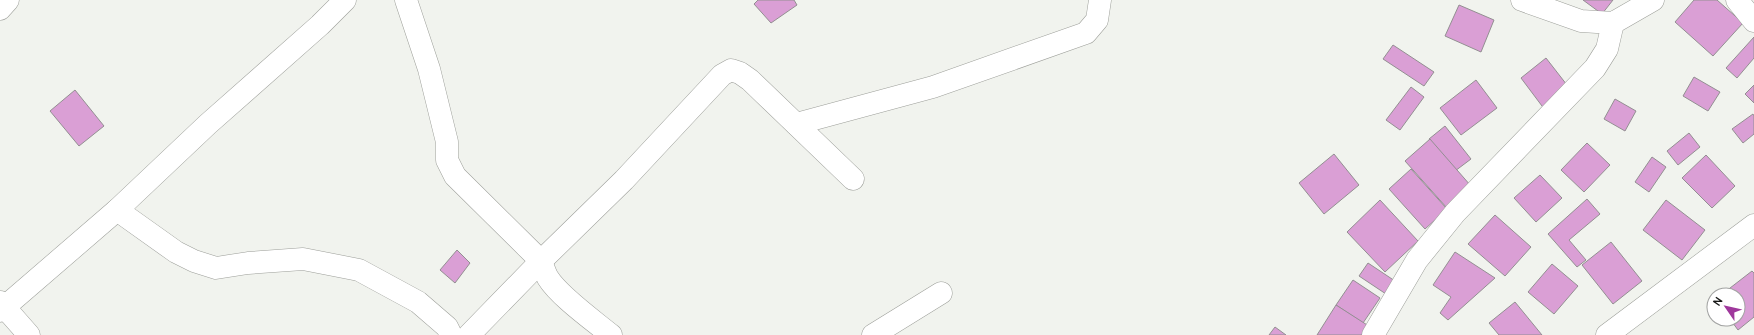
<svg xmlns="http://www.w3.org/2000/svg" width="1754" height="335" viewBox="0 0 1754 335" font-family="Cabin,sans-serif">
<style>
.building{fill:#da9fd5;stroke:#938f92}
.lines{fill:none;stroke-linecap:round;stroke-linejoin:round}
.minor-casing{stroke:#9d9f9a;stroke-width:23}
.minor{stroke:#fff;stroke-width:22}
</style>
<rect width="100%" height="100%" fill="#f1f3ee"/>
<!-- building -->
<g class="building">
<path d="M758,0H794L797,5L771,23L754,4Z"/>
<path d="M1583,0H1613L1602,14Z"/>
<path d="M1694,0H1717L1743,23L1713,56L1675,22Z"/>
<path d="M1459,5L1494,20L1481,52L1445,36Z"/>
<path d="M1754,37V58L1737,78L1726,68Z"/>
<path d="M1393,45L1434,72L1424,86L1383,59Z"/>
<path d="M1546,58L1574,94L1548,114L1521,78Z"/>
<path d="M1694,77L1720,92L1708,111L1683,96Z"/>
<path d="M1476,80L1497,108L1461,135L1440,108Z"/>
<path d="M1754,85V103L1745,94Z"/>
<path d="M1411,87L1424,97L1400,130L1386,120Z"/>
<path d="M75,90L104,126L79,146L50,111Z"/>
<path d="M1615,99L1636,111L1625,131L1604,119Z"/>
<path d="M1753,114L1754,116V134L1743,143L1732,129Z"/>
<path d="M1445,126L1471,159L1455,171L1429,139Z"/>
<path d="M1689,133L1700,147L1678,165L1667,151Z"/>
<path d="M1430,139L1471,186L1447,208L1405,161Z"/>
<path d="M1587,143L1610,165L1584,192L1561,170Z"/>
<path d="M1334,154L1359,185L1324,214L1299,183Z"/>
<path d="M1706,155L1735,186L1712,208L1682,178Z"/>
<path d="M1652,157L1666,167L1649,192L1635,182Z"/>
<path d="M1411,169L1447,209L1425,229L1389,189Z"/>
<path d="M1540,175L1562,198L1536,222L1514,198Z"/>
<path d="M1587,199L1600,214L1569,240L1586,260L1577,267L1548,234Z"/>
<path d="M1380,200L1418,241L1385,272L1347,232Z"/>
<path d="M1666,200L1705,230L1682,260L1643,230Z"/>
<path d="M1495,215L1531,247L1505,276L1468,244Z"/>
<path d="M1611,242L1642,281L1613,304L1582,265Z"/>
<path d="M457,250L470,263L455,283L440,270Z"/>
<path d="M1455,252L1495,278L1448,320L1440,313L1451,297L1433,285Z"/>
<path d="M1368,263L1395,281L1386,294L1359,276Z"/>
<path d="M1552,264L1578,286L1554,314L1528,292Z"/>
<path d="M1752,271L1754,273V317L1738,330L1730,319H1738V295H1721Z"/>
<path d="M1353,280L1380,298L1363,323L1336,305Z"/>
<path d="M1515,302L1542,335H1499L1489,323Z"/>
<path d="M1336,305L1375,330L1372,335H1317Z"/>
<path d="M1275,327L1286,335H1269Z"/>
</g>
<g class="lines">
<defs>
<g id="minor">
<path d="M406,0L429,69L447,142V160L455,176L541,261C543,266 545,273 548,278C559,296 594,321 611,335"/>
<path d="M1522,0L1581,21L1613,23L1653,0"/>
<path d="M1737,0L1754,21"/>
<path d="M0,9L8,0"/>
<path d="M796,124L933,87L1086,33L1097,20L1100,0"/>
<path d="M117,210L176,252L194,261L216,268L248,263L303,259L359,270L418,302L447,327L451,335"/>
<path d="M0,302L29,335"/>
<path d="M0,311L117,210L208,124L320,25L345,0"/>
<path d="M469,335L541,261L624,180L722,75L731,70L740,73L750,80L853,179"/>
<path d="M873,335L941,293"/>
<path d="M1373,335L1417,260L1455,213L1595,68L1607,49L1613,23"/>
<path d="M1607,335L1754,225"/>
</g>
</defs>
<!-- minor casing -->
<use href="#minor" class="minor-casing"/>
<!-- minor -->
<use href="#minor" class="minor"/>
</g>
<!-- north arrow -->
<g transform="translate(1726 307) rotate(304)"><circle r="19" fill="#ffffff" stroke="#a2a3a2"/>
<path d="M0-3L7 15L0 10L-7 15Z" fill="#9f389c"/>
<text y="-6" font-size="11" font-weight="bold" text-anchor="middle" fill="#171816">N</text>
</g>
</svg>
